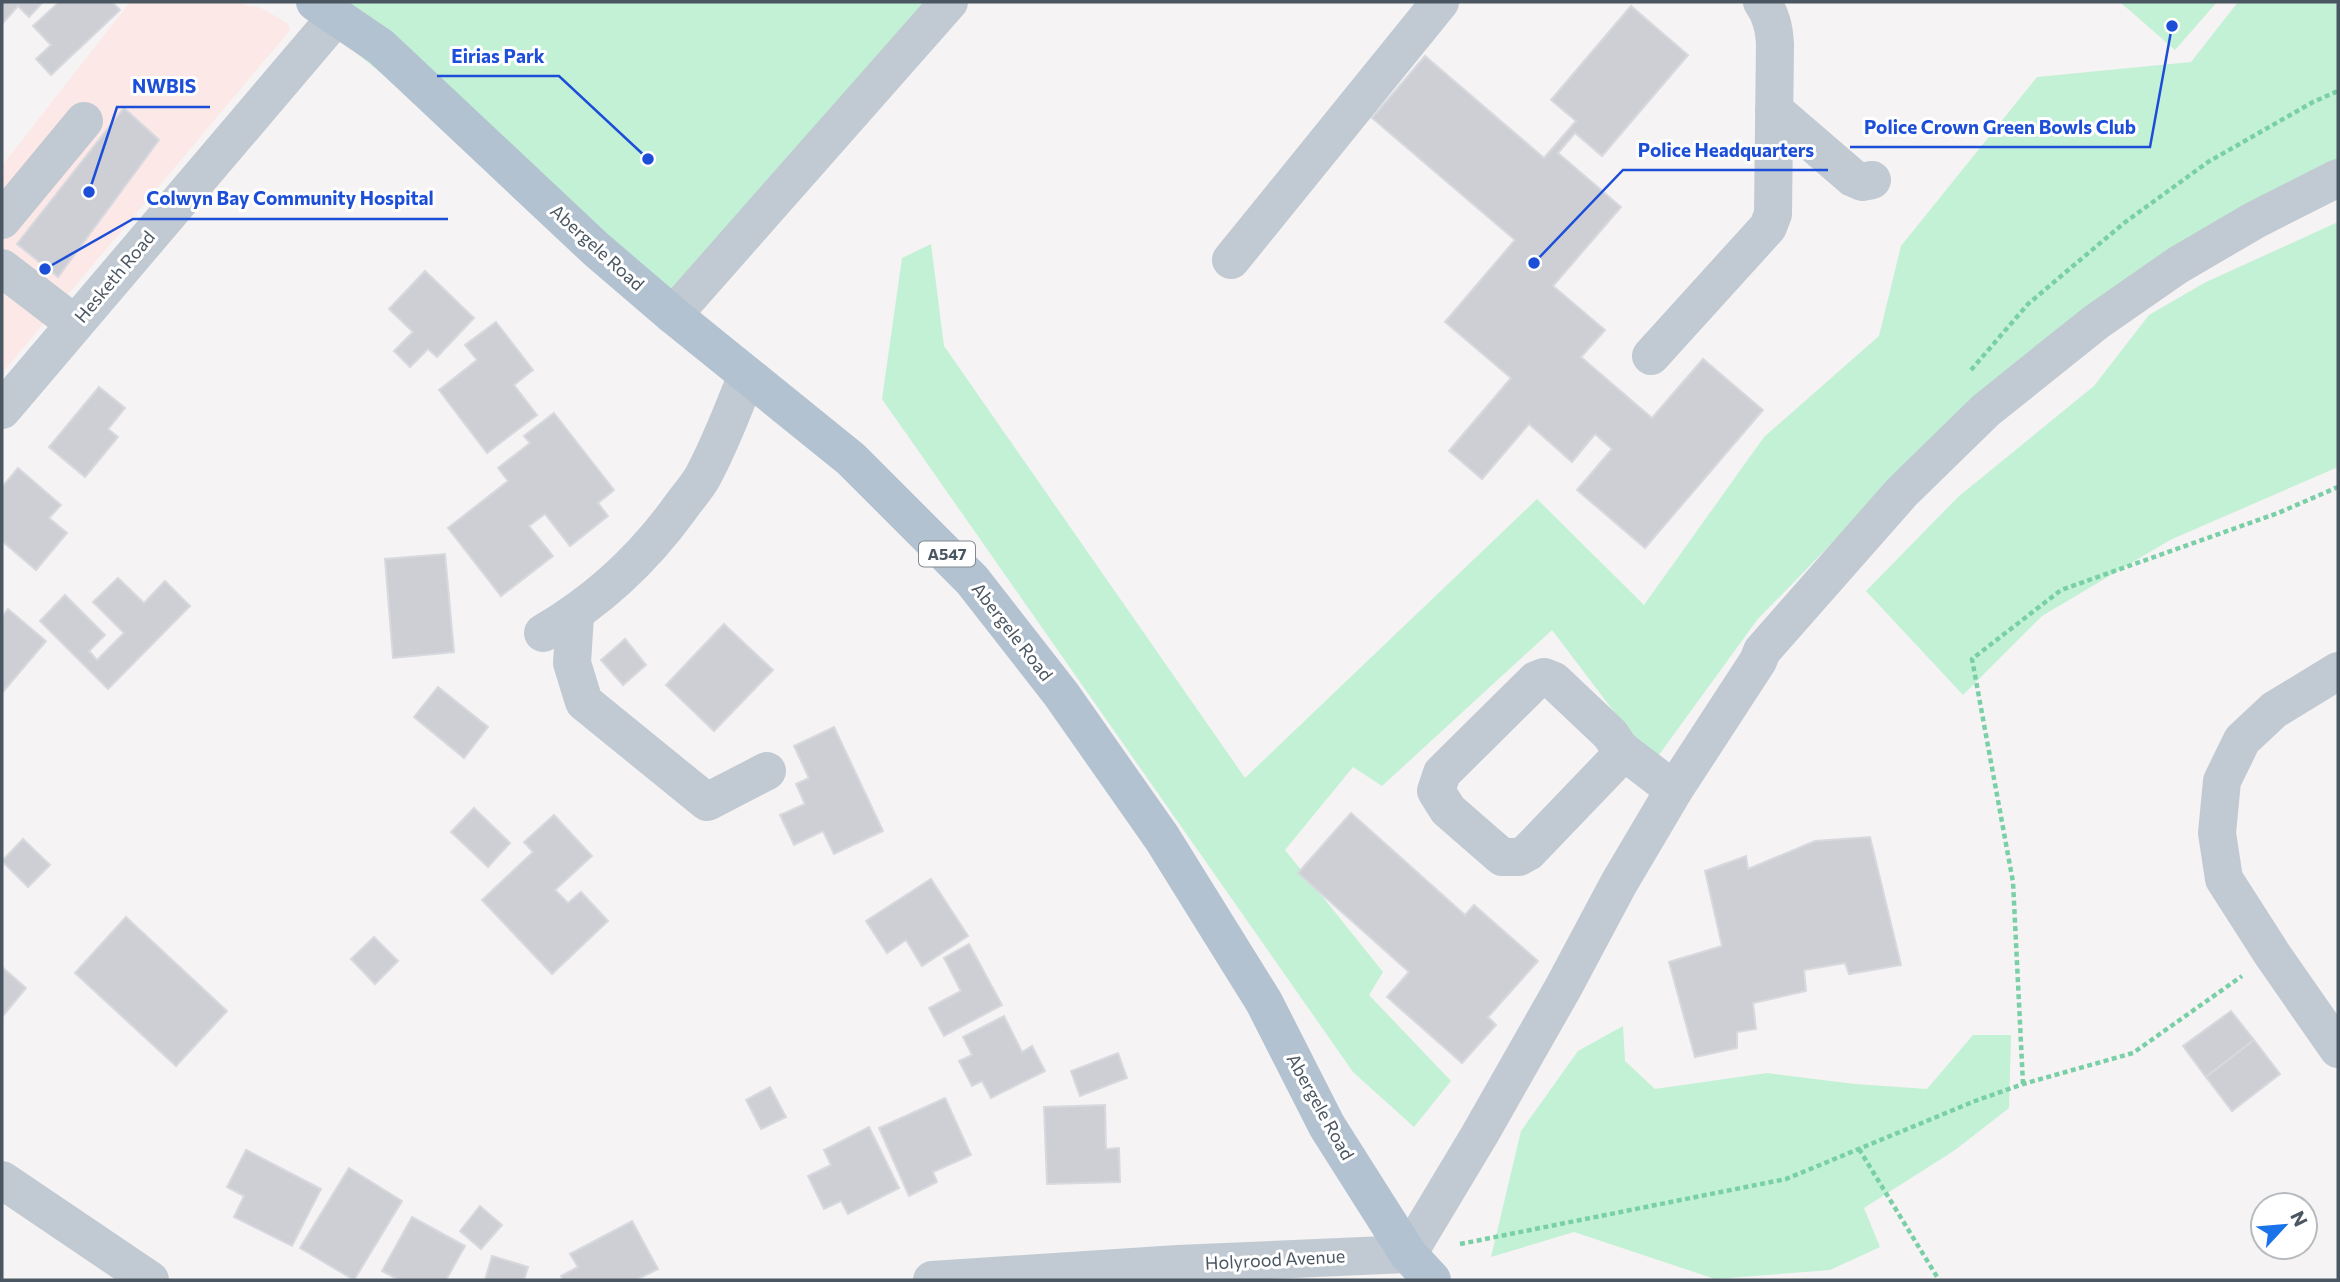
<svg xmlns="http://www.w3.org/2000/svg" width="2340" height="1282" viewBox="0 0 2340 1282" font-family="Commissioner,sans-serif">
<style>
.medical{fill:#fce8e6}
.green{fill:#c3f1d5}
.building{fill:#cdcfd5;stroke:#d7d9de;stroke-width:2}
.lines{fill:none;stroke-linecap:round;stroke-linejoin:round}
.path{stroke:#7ad0a6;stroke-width:4.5;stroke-dasharray:5 3.5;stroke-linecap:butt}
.minor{stroke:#c1cad2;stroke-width:38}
.major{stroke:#b3c2d1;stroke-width:38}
.labels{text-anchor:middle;stroke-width:6;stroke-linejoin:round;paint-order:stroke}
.shield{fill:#fff;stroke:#808990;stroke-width:2}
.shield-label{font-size:16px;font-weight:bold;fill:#4a5661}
.street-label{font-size:18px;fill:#4a5661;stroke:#fff}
.leader{fill:none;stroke:#1d4ed8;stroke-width:2.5}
.callout-dot{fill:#1d4ed8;stroke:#fff;stroke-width:2.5}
.callout-label{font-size:19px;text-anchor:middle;font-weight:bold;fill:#1d4ed8;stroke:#fff;stroke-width:6;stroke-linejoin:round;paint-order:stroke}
</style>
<rect width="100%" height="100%" fill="#f5f3f3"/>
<!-- medical -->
<path class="medical" d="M130,2H241L247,6L259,7L280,19L288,24L290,30L2,373V166Z"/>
<!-- green -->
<g class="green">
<path d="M295,2H949L673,315Z"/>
<path d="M2120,2H2217L2175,50Z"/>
<path d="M2238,2H2338V164L1898,475L1757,620L1653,763L1552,630L1382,786L1353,767L1285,850L1383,972L1369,995L1451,1081L1414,1127L1353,1072L882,399L902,258L931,244L944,346L1245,778L1537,499L1644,605L1764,437L1879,336L1901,246L2037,77L2191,62Z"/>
<path d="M2338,222V467L2170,540L2042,616L1963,695L1866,591L1958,497L2094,386L2149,315L2204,283Z"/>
<path d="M1623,1026L1625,1061L1655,1089L1767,1073L1855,1084L1927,1089L1973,1035H2011L2009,1108L1955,1150L1864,1208L1880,1247L1830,1270L1715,1279L1574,1232L1491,1257L1521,1131L1578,1051Z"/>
</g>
<!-- building -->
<g class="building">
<path d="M2,2H43L29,17L18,6L2,24Z"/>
<path d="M59,2H112L120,10L51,75L36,59L51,45L33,26Z"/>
<path d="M1631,6L1688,55L1602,156L1575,133L1558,153L1621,207L1553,286L1605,330L1581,357L1652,418L1703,359L1763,410L1645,548L1577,490L1612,449L1595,434L1572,462L1529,424L1482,479L1449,451L1511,378L1445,322L1515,240L1372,118L1425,56L1544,158L1576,121L1551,100Z"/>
<path d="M124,108L159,140L58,277L17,244Z"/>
<path d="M425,271L474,318L437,357L428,349L410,367L394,351L413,332L389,309Z"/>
<path d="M496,322L533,370L514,385L537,415L487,453L439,390L477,360L465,345Z"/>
<path d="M99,387L125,408L108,429L118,437L85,477L49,447Z"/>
<path d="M554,413L614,490L598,503L608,516L570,546L545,514L529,526L553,556L501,596L448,528L508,481L498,468L530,443L524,436Z"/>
<path d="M18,468L61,505L49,518L67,533L36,570L2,541V487Z"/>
<path d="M445,554L454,652L393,658L385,559Z"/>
<path d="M118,578L144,603L165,581L190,606L108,689L40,621L65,595L105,635L89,651L97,660L124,633L93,602Z"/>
<path d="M8,609L46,641L2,693V617Z"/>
<path d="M724,624L773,670L714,731L666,685Z"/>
<path d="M625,639L646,665L623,685L601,660Z"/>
<path d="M438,687L488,727L464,758L414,717Z"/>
<path d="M834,727L883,831L834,854L823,831L794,845L780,815L805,804L796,784L809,778L794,746Z"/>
<path d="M474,808L510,843L488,867L451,832Z"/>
<path d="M1351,813L1465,915L1474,905L1538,961L1488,1017L1496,1025L1462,1063L1387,997L1409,972L1298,873Z"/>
<path d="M554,815L592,856L555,890L568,903L581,892L608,921L552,974L482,900L533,852L524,842Z"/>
<path d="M1870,837L1901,965L1849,974L1845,963L1804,970L1806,991L1753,1003L1756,1029L1737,1032V1048L1695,1057L1669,962L1722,946L1705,871L1746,856L1748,869L1815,841Z"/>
<path d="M23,839L50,865L28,887L2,861Z"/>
<path d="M931,879L968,936L922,966L906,940L887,953L866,921Z"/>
<path d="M126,917L227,1011L176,1066L75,973Z"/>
<path d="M374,937L398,961L375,984L351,959Z"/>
<path d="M969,944L1002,1005L944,1036L929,1008L961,991L944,958Z"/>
<path d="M2,967L26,988L2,1017Z"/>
<path d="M2231,1011L2254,1040L2206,1077L2183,1046Z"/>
<path d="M1004,1016L1022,1052L1032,1046L1045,1071L991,1098L982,1081L972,1086L959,1061L972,1055L963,1037Z"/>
<path d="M2254,1040L2280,1074L2232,1111L2206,1077Z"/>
<path d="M1118,1053L1127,1078L1080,1096L1071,1071Z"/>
<path d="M770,1087L786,1117L761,1129L746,1100Z"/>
<path d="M945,1098L971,1155L933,1172L937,1182L909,1196L879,1128Z"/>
<path d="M1105,1105L1106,1149L1119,1148L1120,1182L1047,1184L1044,1107Z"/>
<path d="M869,1127L899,1188L848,1214L841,1201L824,1209L808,1176L831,1165L824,1150Z"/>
<path d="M246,1150L321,1189L292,1246L234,1217L244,1196L227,1187Z"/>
<path d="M349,1168L402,1201L354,1280L300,1248Z"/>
<path d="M480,1206L502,1225L481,1249L460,1231Z"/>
<path d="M412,1217L465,1246L446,1280H399L382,1271Z"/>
<path d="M632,1221L658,1269L636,1280H563L561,1276L578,1267L570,1254Z"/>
<path d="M492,1256L528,1267L524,1280H485Z"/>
</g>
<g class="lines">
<!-- path -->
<g class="path">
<path d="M1971,370L2028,304L2124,223L2208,162L2313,102L2338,91"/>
<path d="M2023,1084L2013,882L1972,659L2061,590L2278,513L2338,487"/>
<path d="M1859,1149L1939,1280"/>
<path d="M1460,1244L1786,1179L1975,1101L2023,1084L2133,1053L2242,976"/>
</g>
<!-- minor -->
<g class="minor">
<path d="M1774,110L1853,178L1862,182L1872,180"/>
<path d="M2,220L84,121"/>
<path d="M1231,260L1440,2"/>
<path d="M2,268L75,324"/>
<path d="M673,315L949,2"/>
<path d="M1651,356L1768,227L1773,214L1775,44C1774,27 1771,15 1762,2"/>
<path d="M2,410L337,16"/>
<path d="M575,615L572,663L584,702L707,802L767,771"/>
<path d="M543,633C598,601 643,559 680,508C687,498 696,488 702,478C720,445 733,410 747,375"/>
<path d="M2338,671L2274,710L2242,740L2222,781L2217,833L2224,879L2272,954L2338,1049"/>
<path d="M1544,677L1554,681L1610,734L1623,753L1528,852L1519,857H1502L1448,810L1436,791L1442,773L1536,680Z"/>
<path d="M1623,751L1674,790"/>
<path d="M2,1180L150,1280"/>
<path d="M932,1280L1178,1264L1408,1254L1480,1134L1563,988L1619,883L1674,790L1758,661L1762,651L1902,492L1986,410L2096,322L2178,265L2255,220L2338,178"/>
</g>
<!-- major -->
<path class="major" d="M315,2L381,47L596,249L673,315L851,459L972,580L1061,694L1162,838L1264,1002L1327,1126L1408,1254L1432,1280"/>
</g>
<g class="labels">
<!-- shield labels -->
<rect class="shield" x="919" y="541.5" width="56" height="25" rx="5"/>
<g class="shield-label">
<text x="947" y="560">A547</text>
</g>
<!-- street labels -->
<g class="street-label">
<text transform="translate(597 248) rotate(42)" y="6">Abergele Road</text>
<text transform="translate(115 277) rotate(-50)" y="6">Hesketh Road</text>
<text transform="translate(1012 632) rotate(52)" y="6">Abergele Road</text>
<text transform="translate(1320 1107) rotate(61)" y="6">Abergele Road</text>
<text transform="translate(1275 1260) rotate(-3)" y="6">Holyrood Avenue</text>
</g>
</g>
<!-- callouts -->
<path class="leader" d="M648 159L559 76H437M89 192L117 107H210M2172 26L2150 147H1850M1534 263L1623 170H1828M45 269L133 219H448"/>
<g class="callout-dot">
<circle cx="648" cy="159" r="7"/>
<circle cx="89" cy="192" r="7"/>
<circle cx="2172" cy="26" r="7"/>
<circle cx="1534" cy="263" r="7"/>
<circle cx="45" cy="269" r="7"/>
</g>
<g class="callout-label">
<text x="498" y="63">Eirias Park</text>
<text x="164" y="93">NWBIS</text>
<text x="2000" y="134">Police Crown Green Bowls Club</text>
<text x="1726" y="157">Police Headquarters</text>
<text x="290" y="205">Colwyn Bay Community Hospital</text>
</g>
<!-- border -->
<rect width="2340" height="1282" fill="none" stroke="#4a5661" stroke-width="7"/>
<!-- north arrow -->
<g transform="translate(2284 1226) rotate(64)"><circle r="33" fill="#ffffff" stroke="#b7bbc0" stroke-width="2"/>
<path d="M0-5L12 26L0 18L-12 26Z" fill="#1a73e8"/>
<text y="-10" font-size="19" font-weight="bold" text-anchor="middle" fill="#4a5661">N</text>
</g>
</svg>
